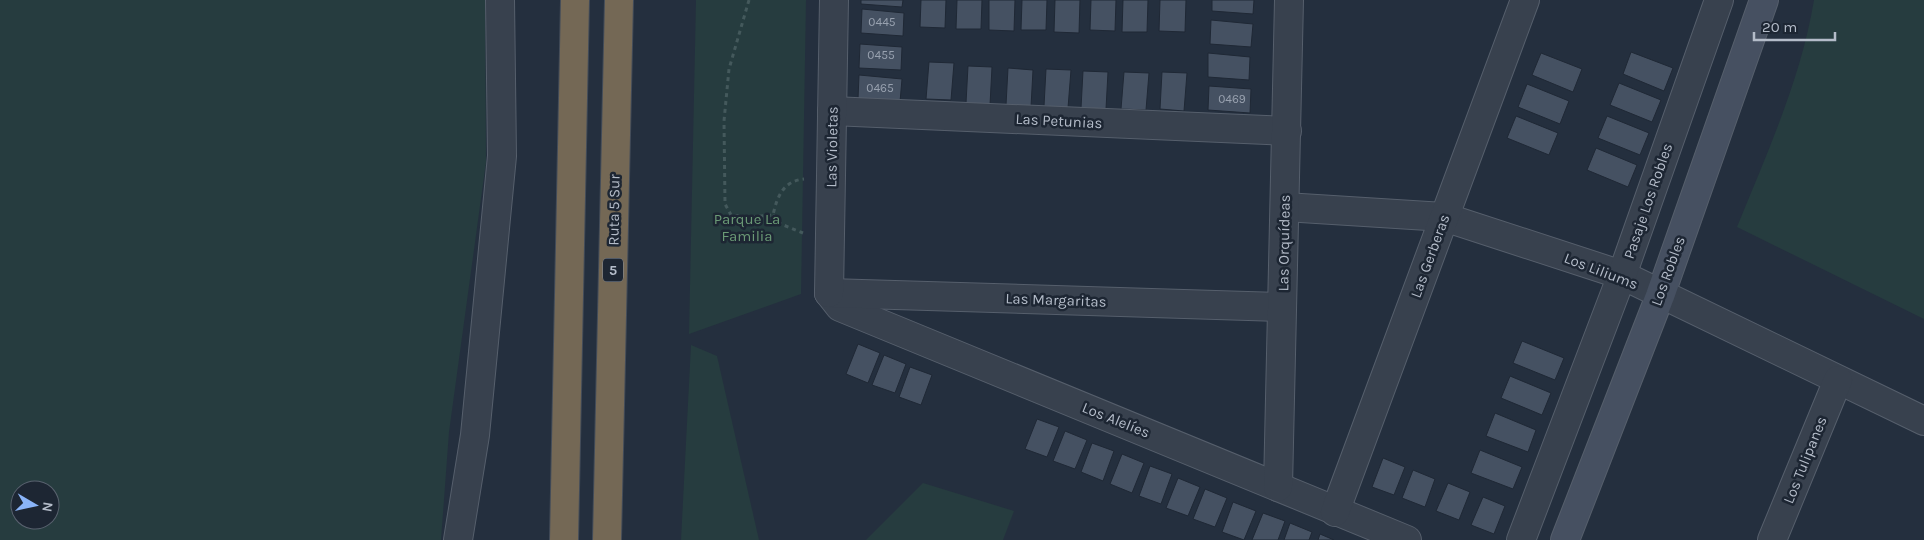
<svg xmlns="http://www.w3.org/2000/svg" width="1924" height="540" viewBox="0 0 1924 540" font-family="Karla,sans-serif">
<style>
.green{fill:#263c3f;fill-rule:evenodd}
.building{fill:#455162;stroke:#1f2835}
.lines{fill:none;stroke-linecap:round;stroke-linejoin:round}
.street-casing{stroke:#565f6c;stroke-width:30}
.secondary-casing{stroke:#565f6c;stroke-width:30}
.highway-casing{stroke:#434c59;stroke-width:30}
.path{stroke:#44595c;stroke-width:3;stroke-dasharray:4 4;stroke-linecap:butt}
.street{stroke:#38414e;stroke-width:28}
.secondary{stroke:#465061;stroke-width:28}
.highway{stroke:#746855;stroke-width:28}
.labels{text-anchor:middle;stroke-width:5;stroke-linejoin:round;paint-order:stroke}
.number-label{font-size:12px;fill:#98a1af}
.shield{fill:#1d2633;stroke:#878f9c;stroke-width:1}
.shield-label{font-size:14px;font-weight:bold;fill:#b4bcc9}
.street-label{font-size:15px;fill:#b4bcc9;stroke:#1d2633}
.park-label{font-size:15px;fill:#6b9a76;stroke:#1d2633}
</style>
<rect width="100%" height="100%" fill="#242f3e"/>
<!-- green -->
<g class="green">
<path d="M0,0H485L486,162L449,432L441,540H0ZM20,490H50V520H20Z"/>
<path d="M696,0H806L801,294L689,334Z"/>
<path d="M1814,0H1924V319L1737,227C1767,153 1801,79 1814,0Z"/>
<path d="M691,345L717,356L759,540H681Z"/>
<path d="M923,483L1014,511L1003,540H866Z"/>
</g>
<!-- building -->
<g class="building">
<path d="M861,0H903L902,7L861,4Z"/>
<path d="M921,0H946L945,28L920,27Z"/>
<path d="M957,0H982L981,29H956Z"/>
<path d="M989,0H1015L1014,31L989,30Z"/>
<path d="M1022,0H1047L1046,30H1021Z"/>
<path d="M1055,0H1080L1079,33L1054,32Z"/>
<path d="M1091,0H1116L1115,31L1090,30Z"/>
<path d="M1123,0H1148L1147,32H1122Z"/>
<path d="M1160,0H1186L1185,32L1159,31Z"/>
<path d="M1212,0H1254L1253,14L1212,11Z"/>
<path d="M862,9L904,13L903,36L861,33Z"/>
<path d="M1211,20L1253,24L1251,47L1210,44Z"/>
<path d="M860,44L902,47L901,70L859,68Z"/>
<path d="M1631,52L1673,68L1664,91L1623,74Z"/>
<path d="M1208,53L1250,57L1249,80L1208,77Z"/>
<path d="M1541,53L1582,69L1573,92L1532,75Z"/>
<path d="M929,62L954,63L951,100L926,99Z"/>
<path d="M968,66L992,67L990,105L966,103Z"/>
<path d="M1008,68L1033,70L1031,107L1006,105Z"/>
<path d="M1046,69L1071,70L1068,108L1044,106Z"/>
<path d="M1083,71L1108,72L1106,109L1081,108Z"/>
<path d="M1124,72L1149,73L1146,110L1121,109Z"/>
<path d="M1162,72L1187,73L1184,111L1160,109Z"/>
<path d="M859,75L902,79L900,102L858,99Z"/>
<path d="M1619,83L1661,100L1652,122L1610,105Z"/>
<path d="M1527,84L1569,101L1560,124L1518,107Z"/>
<path d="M1209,86L1251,89L1250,113L1208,110Z"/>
<path d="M1516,116L1558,133L1549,155L1507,138Z"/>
<path d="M1607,116L1649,133L1640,155L1598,138Z"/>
<path d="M1596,148L1637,165L1628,187L1587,170Z"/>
<path d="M1522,341L1564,358L1555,380L1513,363Z"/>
<path d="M858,344L880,353L868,383L846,374Z"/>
<path d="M884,355L906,364L895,393L872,385Z"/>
<path d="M910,367L932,375L921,405L899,397Z"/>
<path d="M1510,376L1551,393L1542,415L1501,398Z"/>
<path d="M1495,413L1536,430L1528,452L1486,436Z"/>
<path d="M1037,419L1059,427L1047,457L1025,449Z"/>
<path d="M1065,431L1087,440L1075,469L1053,461Z"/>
<path d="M1092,443L1114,451L1103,481L1081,472Z"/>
<path d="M1480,450L1522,467L1513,489L1471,473Z"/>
<path d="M1122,454L1144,463L1132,493L1110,484Z"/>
<path d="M1383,458L1405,467L1394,495L1372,487Z"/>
<path d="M1150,466L1172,474L1161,504L1139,496Z"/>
<path d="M1413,470L1435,479L1425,507L1402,498Z"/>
<path d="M1178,478L1200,487L1188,516L1166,508Z"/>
<path d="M1448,483L1470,492L1459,520L1436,511Z"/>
<path d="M1205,489L1227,498L1215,527L1193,519Z"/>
<path d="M1483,497L1505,506L1494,534L1471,525Z"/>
<path d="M1233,502L1256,511L1244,540L1222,532Z"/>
<path d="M1263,513L1285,521L1278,540H1252Z"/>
<path d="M1290,523L1312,532L1309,540H1284Z"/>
<path d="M1320,534L1334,540H1318Z"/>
</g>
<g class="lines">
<defs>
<g id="street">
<path d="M832,111L1287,131"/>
<path d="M1285,207L1444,217L1622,275L1924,421"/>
<path d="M829,293L840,307L1407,540"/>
<path d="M829,293L1282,307"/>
<path d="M829,293L834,0"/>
<path d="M1278,487L1289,0"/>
<path d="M1335,512L1525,0"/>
<path d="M458,540L475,435L502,156L500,0"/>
<path d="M1521,540L1622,275L1719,0"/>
<path d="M1772,540L1838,380"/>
</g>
<path id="secondary" d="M1565,540L1660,296L1764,0"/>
<g id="highway">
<path d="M564,540L575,0"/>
<path d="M607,540L619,0"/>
</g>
</defs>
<!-- street casing -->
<use href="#street" class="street-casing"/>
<!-- secondary casing -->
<use href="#secondary" class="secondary-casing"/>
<!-- highway casing -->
<use href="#highway" class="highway-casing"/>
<!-- path -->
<g class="path">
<path d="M749,0L729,69L724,121L725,204L731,215L749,217L773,215C777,197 783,181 804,179"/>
<path d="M773,215L781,224L803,233"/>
</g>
<!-- street -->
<use href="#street" class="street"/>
<!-- secondary -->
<use href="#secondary" class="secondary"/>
<!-- highway -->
<use href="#highway" class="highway"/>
</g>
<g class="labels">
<!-- number labels -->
<g class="number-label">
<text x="882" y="26">0445</text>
<text x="881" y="59">0455</text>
<text x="880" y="92">0465</text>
<text x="1232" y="103">0469</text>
</g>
<!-- shield labels -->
<rect class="shield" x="603" y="258.5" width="20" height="23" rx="4"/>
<g class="shield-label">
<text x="613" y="275">5</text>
</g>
<!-- street labels -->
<g class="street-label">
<text transform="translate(1059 121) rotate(3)" y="5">Las Petunias</text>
<text transform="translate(832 147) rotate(-89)" y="5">Las Violetas</text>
<text transform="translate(1648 201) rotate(-71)" y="5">Pasaje Los Robles</text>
<text transform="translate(614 210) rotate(-89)" y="5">Ruta 5 Sur</text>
<text transform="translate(1284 243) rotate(-89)" y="5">Las Orquídeas</text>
<text transform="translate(1430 256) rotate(-70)" y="5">Las Gerberas</text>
<text transform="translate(1601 271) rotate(21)" y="5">Los Liliums</text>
<text transform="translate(1668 271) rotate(-70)" y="5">Los Robles</text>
<text transform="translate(1056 300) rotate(2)" y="5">Las Margaritas</text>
<text transform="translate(1116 420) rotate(22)" y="5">Los Alelíes</text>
<text transform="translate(1805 460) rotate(-68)" y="5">Los Tulipanes</text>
</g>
<!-- park labels -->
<g class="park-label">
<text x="747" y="224">Parque La<tspan x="747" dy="17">Familia</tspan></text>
</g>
</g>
<!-- north arrow -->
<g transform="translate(35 505) rotate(99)"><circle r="24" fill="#1d2633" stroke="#59626f"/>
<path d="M0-4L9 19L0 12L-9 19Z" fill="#8ab4f8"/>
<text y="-8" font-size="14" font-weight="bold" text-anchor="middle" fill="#b4bcc9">N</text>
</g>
<!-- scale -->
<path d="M1754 32v8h81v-8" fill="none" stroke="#b4bcc9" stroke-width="2.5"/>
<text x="1762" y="32" font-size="15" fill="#b4bcc9" stroke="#1d2633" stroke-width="4" paint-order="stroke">20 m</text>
</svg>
